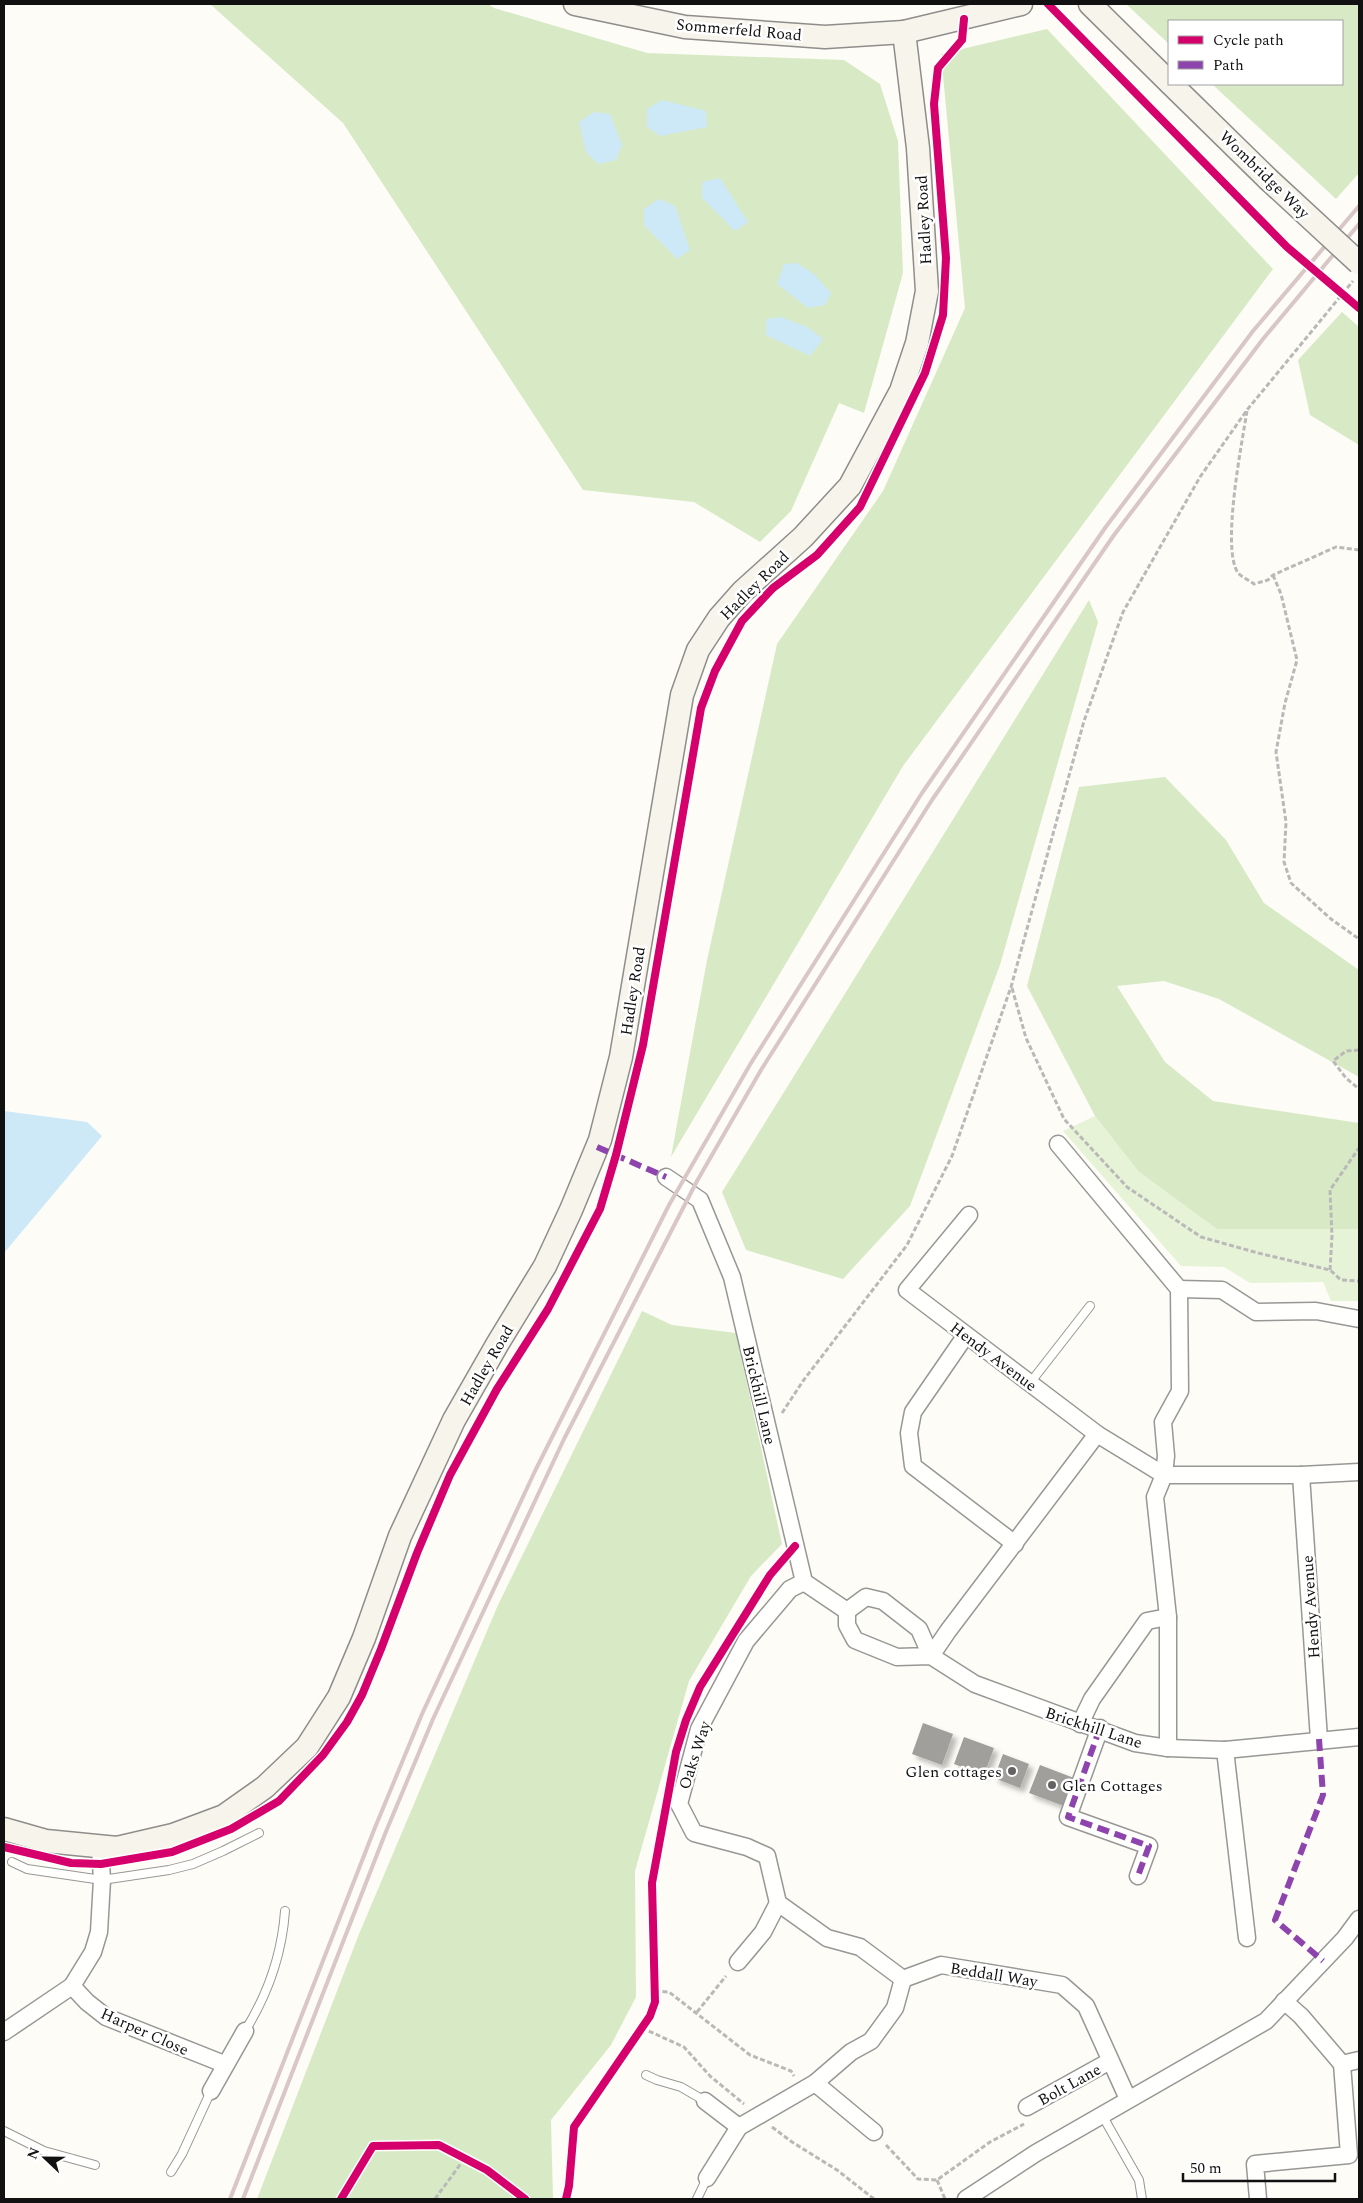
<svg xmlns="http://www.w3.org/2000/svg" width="1363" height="2203" viewBox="0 0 1363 2203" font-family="Spectral,serif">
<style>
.green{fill:#e7f3d7}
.forest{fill:#d8eac5}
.water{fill:#cde8f7}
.building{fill:#a19f9c;filter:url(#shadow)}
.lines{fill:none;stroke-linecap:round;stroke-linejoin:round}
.lane-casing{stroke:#979795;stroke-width:10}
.street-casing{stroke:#979795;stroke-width:19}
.secondary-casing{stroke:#8e8d8b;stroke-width:25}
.path{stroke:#b9b9b8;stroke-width:3;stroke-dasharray:5 2.5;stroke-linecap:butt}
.lane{stroke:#fffffe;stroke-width:8}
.street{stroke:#fffffe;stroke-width:16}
.secondary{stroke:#f6f4eb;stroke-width:22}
.rail{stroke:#d9c6c7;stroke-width:4}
.secondary-bridge-casing{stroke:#8e8d8b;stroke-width:25;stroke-linecap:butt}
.secondary-bridge{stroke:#f6f4eb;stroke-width:22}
.quiet{stroke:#8e44ad;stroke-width:6;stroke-dasharray:12 6;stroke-linecap:butt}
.cycleway-casing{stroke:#fff;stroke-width:11}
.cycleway{stroke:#d6006c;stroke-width:8}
.poi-dot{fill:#646362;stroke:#fff;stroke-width:2}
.labels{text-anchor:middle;stroke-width:5;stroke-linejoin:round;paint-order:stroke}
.street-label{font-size:16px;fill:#111;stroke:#fff}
.poi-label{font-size:16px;fill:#111;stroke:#fff;text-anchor:end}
</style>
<defs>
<filter id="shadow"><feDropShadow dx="4.5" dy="4.5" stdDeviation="2.5" flood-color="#0004"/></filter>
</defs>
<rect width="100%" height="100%" fill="#fdfcf7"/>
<!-- green -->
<path class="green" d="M1095,1116L1138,1171L1217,1228L1359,1229V1301H1331L1323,1282L1250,1283L1224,1267L1181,1266L1063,1131Z"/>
<!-- forest -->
<g class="forest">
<path d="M210,4H488L494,8L647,53L844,60L880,84L898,141L903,273L864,413L839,403L791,511L760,542L694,502L583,490L343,123Z"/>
<path d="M1126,4H1359V173L1336,199L1212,84H1342V21H1169V44Z"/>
<path d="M1047,29L1273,269L903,766L671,1157L707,960L777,644L883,491L965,308L941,54Z"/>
<path d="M1342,312L1359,327V445L1310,415L1298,360Z"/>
<path d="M1089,600L1098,622L1000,965L910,1206L843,1279L746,1250L722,1192Z"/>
<path d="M1165,777L1226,840L1264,903L1359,970V1077L1219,999L1164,981L1117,986L1165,1062L1213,1101L1359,1123V1229H1217L1138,1171L1095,1116L1027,986L1079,787Z"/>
<path d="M642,1311L672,1325L736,1333L782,1544L751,1576L689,1681L635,1871L636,1997L611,2045L551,2120L553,2199H257L359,1934L498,1605Z"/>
</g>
<!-- water -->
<g class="water">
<path d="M662,100L706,111L707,127L660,136L647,127V109Z"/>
<path d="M594,112L610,114L622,145L616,160L598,164L586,152L579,122Z"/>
<path d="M720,178L748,222L735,231L702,198V182Z"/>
<path d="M659,199L675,206L690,250L677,259L644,225V209Z"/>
<path d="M797,263L814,274L831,293L825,305L808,308L777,284L784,264Z"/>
<path d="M781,317L807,327L823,339L810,356L766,335V319Z"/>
<path d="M4,1111L87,1122L102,1136L4,1253Z"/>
</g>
<!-- building -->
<g class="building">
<path d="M923,1723L953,1734L942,1765L912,1754Z"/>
<path d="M964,1737L994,1748L984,1775L954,1764Z"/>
<path d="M1003,1754L1029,1764L1020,1788L994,1778Z"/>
<path d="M1040,1765L1074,1778L1064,1806L1029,1793Z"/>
</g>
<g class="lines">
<defs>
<g id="lane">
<path d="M1030,1383L1090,1306"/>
<path d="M12,1862L27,1869L102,1880L169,1870L193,1864L223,1851L259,1833"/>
<path d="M245,2031C268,1994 282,1953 285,1911"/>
<path d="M646,2075L657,2080L681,2087L705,2101"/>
<path d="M1102,2115L1139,2180L1142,2199"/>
<path d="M4,2131L44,2151L95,2165"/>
<path d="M171,2172L182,2154L211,2091"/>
<path d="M697,2199L707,2178"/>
</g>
<g id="street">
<path d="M1058,1144L1179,1289L1180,1391L1163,1422L1166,1456L1164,1475L1155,1497L1168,1617V1748"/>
<path d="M666,1177L700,1200L732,1277L804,1582L847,1611"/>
<path d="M969,1215L907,1290L1097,1434L1164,1475"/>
<path d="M1179,1289L1222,1290L1256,1312L1316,1311L1359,1319"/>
<path d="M966,1335L913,1412L909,1433L913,1466L1015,1544"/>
<path d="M1164,1475H1301L1359,1472"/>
<path d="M1301,1475L1319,1739"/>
<path d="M804,1582L790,1589L746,1641L699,1729L679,1804L694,1833L747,1847L767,1856L778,1903L827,1938L860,1947L903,1979"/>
<path d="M931,1656L897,1657L855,1640L847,1625V1611L866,1597L883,1601L919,1629L931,1656L975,1684L1135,1743L1168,1748L1225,1750L1359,1737"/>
<path d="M931,1656L948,1631L1097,1434"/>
<path d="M1080,1724L1092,1699L1147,1621L1168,1617"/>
<path d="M1100,1728L1068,1817L1149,1846L1138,1876"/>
<path d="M1225,1750L1247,1938"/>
<path d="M738,1962L763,1932L778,1903"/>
<path d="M72,1986L87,2002L106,2017L224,2064"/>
<path d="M1284,2001L1301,2016L1342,2064L1359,2060"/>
<path d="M4,2032L72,1986L93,1952L99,1932L102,1880L100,1846"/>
<path d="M815,2083L874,2132"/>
<path d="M211,2091L245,2031"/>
<path d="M705,2101L739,2127"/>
<path d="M1027,2107L1110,2061"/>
<path d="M707,2178L739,2127L815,2083L851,2052L871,2041L895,2008L903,1979L941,1965L1062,1985L1086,2006L1128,2099"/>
<path d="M966,2199L1036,2153L1266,2021L1345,1938L1359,1919"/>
<path d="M1258,2199L1255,2164L1349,2155L1342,2064"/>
</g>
<g id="secondary">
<path d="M575,4L685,27L825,37L904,32L1021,4"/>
<path d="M1090,4L1169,82"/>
<path d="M1171,84L1268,179"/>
<path d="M4,1829L46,1841L117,1848L173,1835L224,1816L265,1787L307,1747L339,1697L364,1638L400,1536L454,1420L498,1343L545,1266L571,1210L600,1140L621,1057L682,695L698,650L719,618L742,592L803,537L850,486L901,391L917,343L927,291L918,148L904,32"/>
</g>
</defs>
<!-- lane casing -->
<use href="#lane" class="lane-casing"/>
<!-- street casing -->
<use href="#street" class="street-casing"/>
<!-- secondary casing -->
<use href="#secondary" class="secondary-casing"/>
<!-- path -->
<g class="path">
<path d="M1247,411C1242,443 1221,548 1238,573C1242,577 1250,581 1254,584L1268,580L1273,575L1336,547L1359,550"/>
<path d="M1273,575L1281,594L1297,660L1285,703L1276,752L1286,822L1284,862L1291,883L1331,919L1359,939"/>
<path d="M1012,988L1026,1038L1064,1119L1127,1187L1201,1237L1258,1253L1330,1270L1341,1280L1359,1281"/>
<path d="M1359,1050L1346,1051L1333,1061L1346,1078L1359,1089"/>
<path d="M1330,1270L1332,1236L1330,1190L1359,1148"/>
<path d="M782,1413L803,1381L907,1245L952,1156L1011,987L1084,721L1123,612L1200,477L1247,410L1353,281"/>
<path d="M655,1991L669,1992L750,2055L791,2071L794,2076"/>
<path d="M697,2012L726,1976"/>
<path d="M642,2028L684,2047L710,2076L744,2104"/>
<path d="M772,2127L792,2142L837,2170L874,2199"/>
<path d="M886,2145L918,2179L937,2180L990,2142L1024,2124"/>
<path d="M937,2180L945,2199"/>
<path d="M435,2199L465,2158"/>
</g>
<!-- lane -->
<use href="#lane" class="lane"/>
<!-- street -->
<use href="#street" class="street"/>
<!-- secondary -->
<use href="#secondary" class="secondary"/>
<!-- rail -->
<g class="rail">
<path d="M230,2199L374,1830L422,1714L535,1471L669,1205L751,1063L922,793L1105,528L1253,331L1359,206"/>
<path d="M243,2199L385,1834L433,1719L564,1439L697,1181L761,1070L932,800L1114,535L1263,339L1359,224"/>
</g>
<defs>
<path id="secondary-bridge" d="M1268,179L1359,263"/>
</defs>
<!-- secondary-bridge casing -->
<use href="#secondary-bridge" class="secondary-bridge-casing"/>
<!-- secondary-bridge -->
<use href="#secondary-bridge" class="secondary-bridge"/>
<!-- quiet -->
<g class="quiet">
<path d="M597,1147L666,1177"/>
<path d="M1100,1728L1068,1817L1149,1846L1138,1876"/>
<path d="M1319,1739L1323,1795L1275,1920L1323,1961"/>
</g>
<defs>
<g id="cycleway">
<path d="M1048,4L1287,247L1359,308"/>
<path d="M4,1847L71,1863L101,1864L172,1852L231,1829L279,1801L323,1755L347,1722L362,1695L381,1649L417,1553L450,1475L497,1389L548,1309L600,1209L616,1155L643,1045L701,708L715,671L742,621L773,588L817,555L860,507L925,373L943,315L946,258L934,104L938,68L962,40L964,19"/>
<path d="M341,2199L373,2146L439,2145L487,2170L525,2199"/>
<path d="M566,2199L569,2186L574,2127L650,2016L655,2002L652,1883L676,1752L686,1720L700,1687L770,1575L795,1546"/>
</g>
</defs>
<!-- cycleway casing -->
<use href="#cycleway" class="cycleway-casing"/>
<!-- cycleway -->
<use href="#cycleway" class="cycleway"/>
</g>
<!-- markers -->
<g class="poi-dot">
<circle cx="1012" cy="1771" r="5"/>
<circle cx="1052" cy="1785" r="5"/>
</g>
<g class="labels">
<!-- street labels -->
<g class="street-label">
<text transform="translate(739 29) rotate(5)" y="6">Sommerfeld Road</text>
<text transform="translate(1265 174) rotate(44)" y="6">Wombridge Way</text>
<text transform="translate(923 220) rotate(-93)" y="6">Hadley Road</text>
<text transform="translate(754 585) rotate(-45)" y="6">Hadley Road</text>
<text transform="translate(632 991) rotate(-81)" y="6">Hadley Road</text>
<text transform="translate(994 1356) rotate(37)" y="6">Hendy Avenue</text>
<text transform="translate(486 1365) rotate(-60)" y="6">Hadley Road</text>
<text transform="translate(760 1395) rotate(77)" y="6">Brickhill Lane</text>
<text transform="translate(1310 1607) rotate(-94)" y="6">Hendy Avenue</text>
<text transform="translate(1094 1727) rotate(18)" y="6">Brickhill Lane</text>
<text transform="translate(694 1755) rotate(-72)" y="6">Oaks Way</text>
<text transform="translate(994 1974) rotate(9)" y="6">Beddall Way</text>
<text transform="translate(145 2031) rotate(24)" y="6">Harper Close</text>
<text transform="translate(1069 2084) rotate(-29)" y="6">Bolt Lane</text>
</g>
<!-- poi labels -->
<g class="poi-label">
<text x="1002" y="1777">Glen cottages</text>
<text x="1062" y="1791" text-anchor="start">Glen Cottages</text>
</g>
</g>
<!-- border -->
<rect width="1363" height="2203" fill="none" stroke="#111111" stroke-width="10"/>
<!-- legend -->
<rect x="1168" y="20" width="175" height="65" fill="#ffffff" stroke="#a0a0a0"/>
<rect x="1178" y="36" width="25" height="8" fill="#d6006c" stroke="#a0a0a0"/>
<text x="1213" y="45" font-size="15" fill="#111111">Cycle path</text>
<rect x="1178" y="61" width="25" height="8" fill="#8e44ad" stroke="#a0a0a0"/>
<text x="1213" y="70" font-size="15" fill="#111111">Path</text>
<!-- north arrow -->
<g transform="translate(45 2158) rotate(292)" stroke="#ffffff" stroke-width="4" paint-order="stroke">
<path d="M0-4L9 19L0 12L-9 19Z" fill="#111111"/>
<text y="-8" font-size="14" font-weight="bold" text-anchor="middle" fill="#111111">N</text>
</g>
<!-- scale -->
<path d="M1183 2173v8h152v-8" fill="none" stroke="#111111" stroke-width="2.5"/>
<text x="1190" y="2173" font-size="15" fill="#111111" stroke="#ffffff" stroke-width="4" paint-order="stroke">50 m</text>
</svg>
